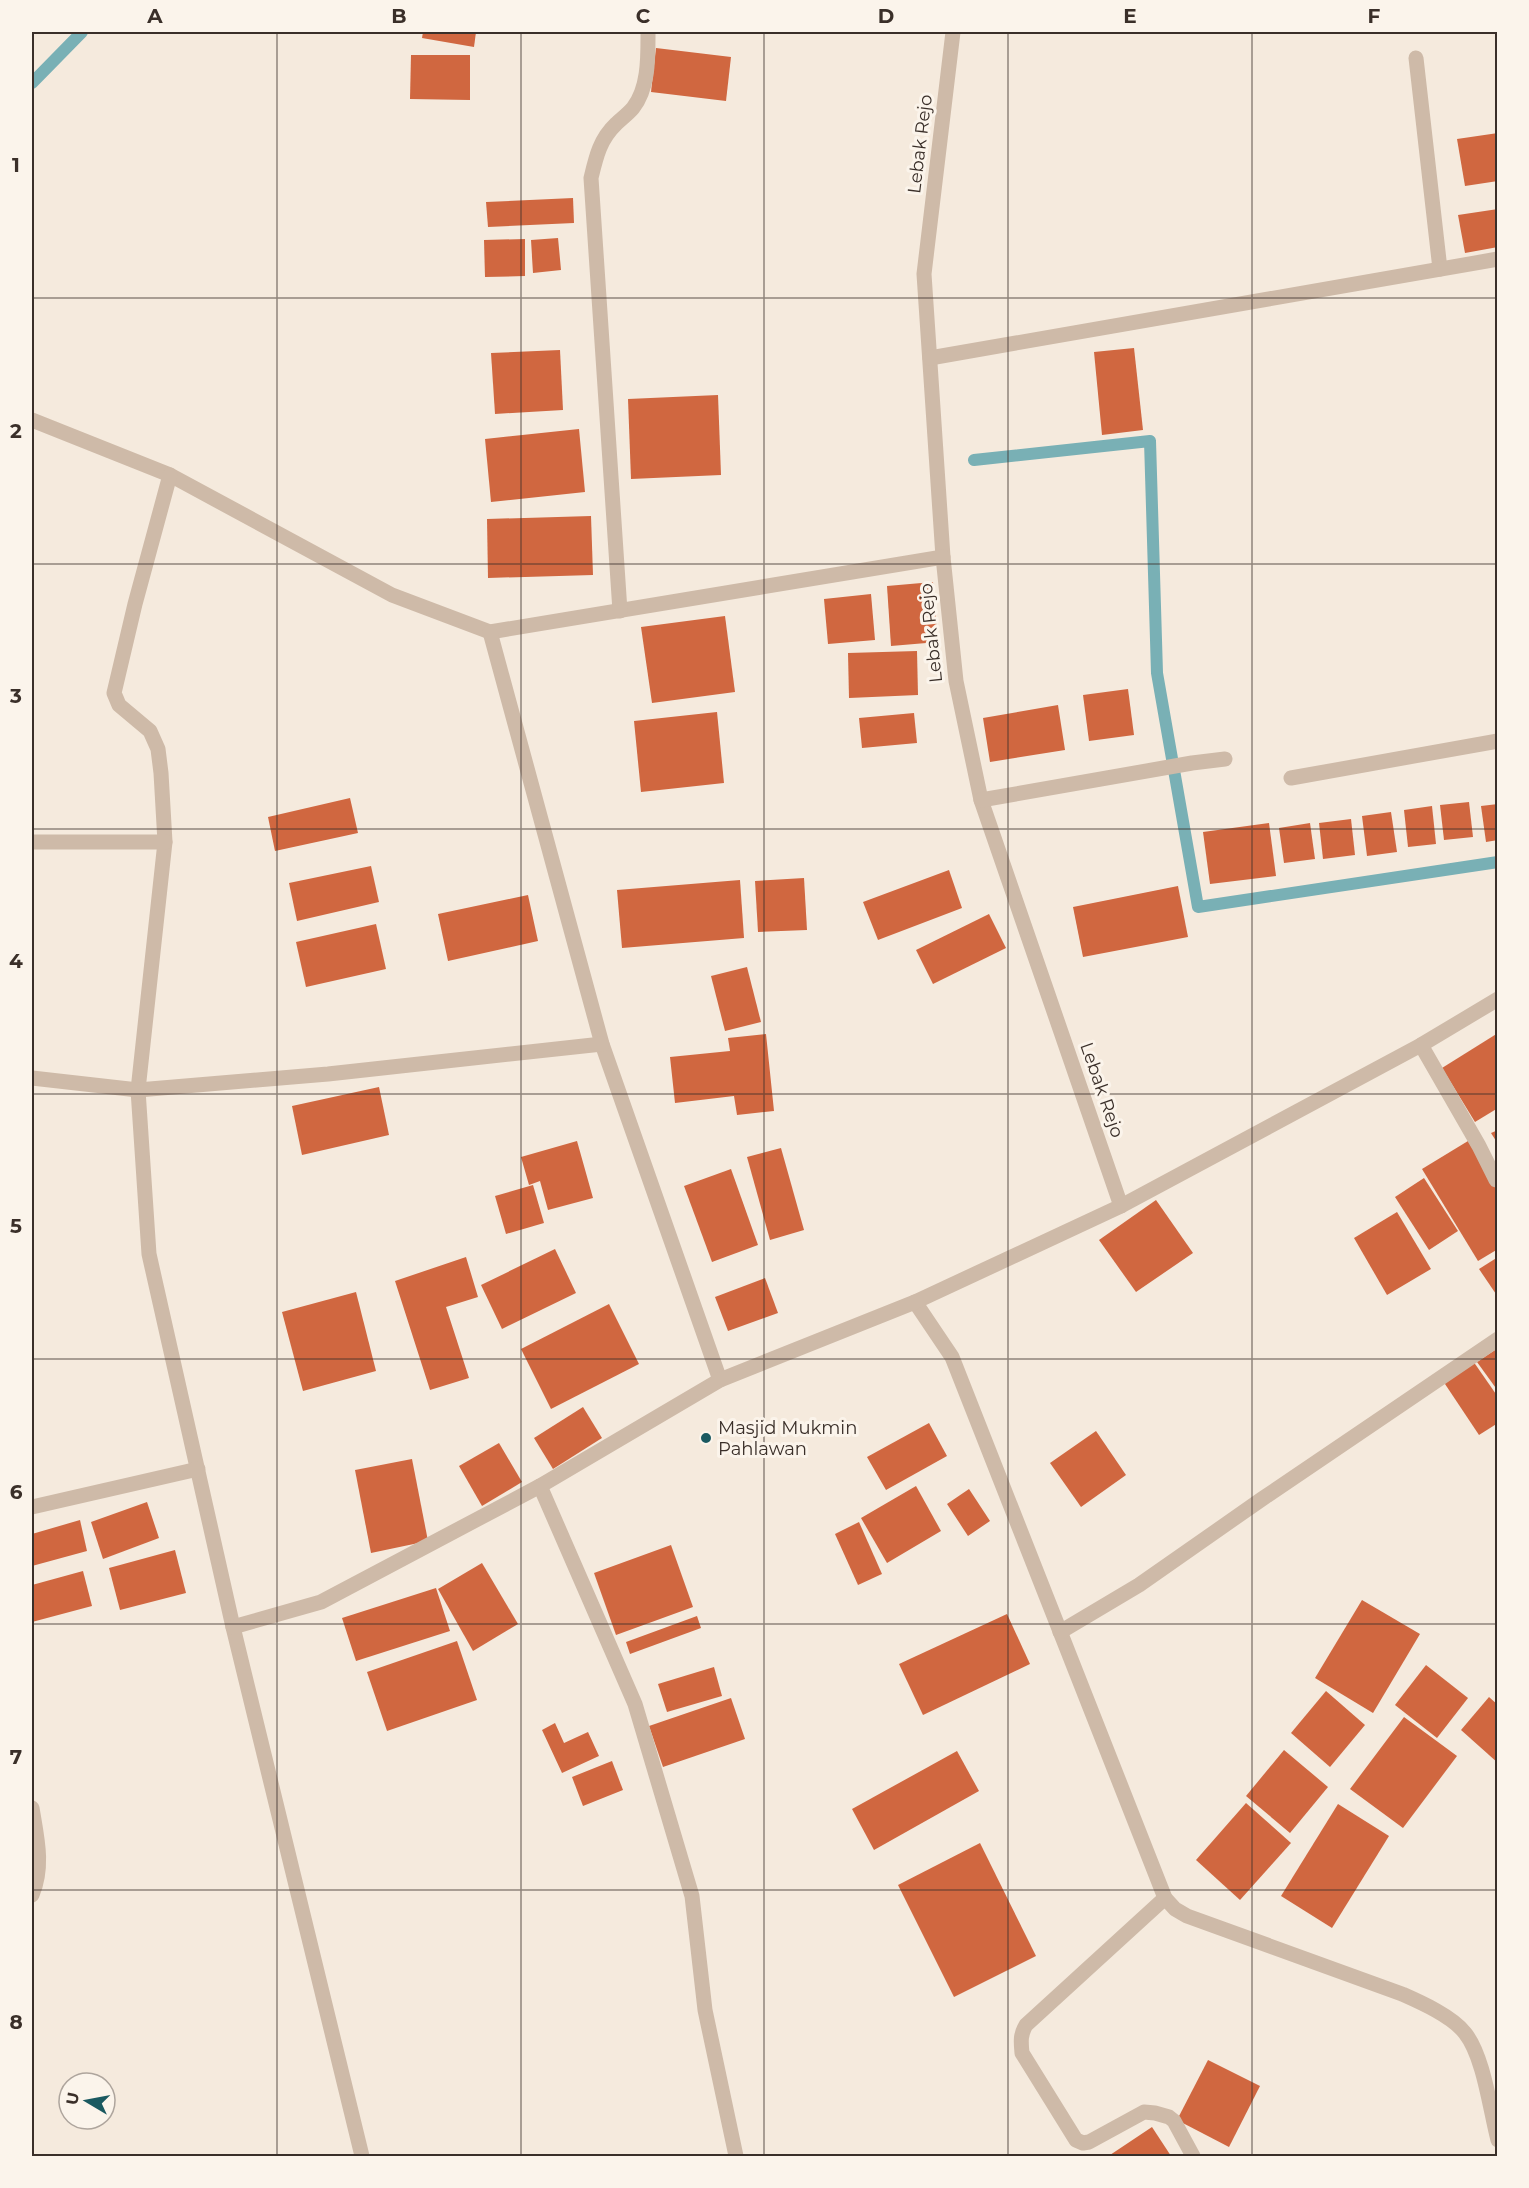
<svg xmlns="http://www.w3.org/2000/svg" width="1529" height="2188" viewBox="0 0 1529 2188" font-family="Montserrat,sans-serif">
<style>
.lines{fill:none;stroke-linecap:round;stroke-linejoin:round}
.stream{stroke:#79b0b5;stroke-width:12}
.building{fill:#d06740}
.minor{stroke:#cebaa8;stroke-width:15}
.grid{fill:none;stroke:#3a2f29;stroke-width:1.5;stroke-opacity:0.55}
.poi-dot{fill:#1a5960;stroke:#fbf4eb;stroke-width:2}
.labels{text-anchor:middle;stroke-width:6;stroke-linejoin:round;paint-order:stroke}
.street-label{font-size:18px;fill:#3a2f29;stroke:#fbf4eb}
.poi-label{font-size:18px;fill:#3a2f29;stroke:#fbf4eb;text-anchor:start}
.neatline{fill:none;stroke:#3a2f29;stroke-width:2}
.grid-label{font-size:20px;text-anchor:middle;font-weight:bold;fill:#3a2f29}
</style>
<rect width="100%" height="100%" fill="#f5eadd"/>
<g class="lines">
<!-- stream -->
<g class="stream">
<path d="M32,83L82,32"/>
<path d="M974,460L1150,441L1157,673L1198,907L1498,862"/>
</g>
</g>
<!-- building -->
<g class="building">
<path d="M423,32H476L474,47L422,38Z"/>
<path d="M656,48L731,57L726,101L651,92Z"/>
<path d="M411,55H470V100L410,99Z"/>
<path d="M1498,133V181L1465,186L1457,139Z"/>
<path d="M573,198L574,223L488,227L486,202Z"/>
<path d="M1498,209V247L1465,253L1458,215Z"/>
<path d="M558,238L561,270L533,273L531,240Z"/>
<path d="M525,239V276L485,277L484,240Z"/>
<path d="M1134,348L1143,430L1102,435L1094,352Z"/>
<path d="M560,350L563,410L495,414L491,353Z"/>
<path d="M718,395L721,475L631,479L628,399Z"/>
<path d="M579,429L585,492L491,502L485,439Z"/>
<path d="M591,516L593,575L488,578L487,519Z"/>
<path d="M933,582L938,642L891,646L887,586Z"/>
<path d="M871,594L875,640L828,644L824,599Z"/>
<path d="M725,616L735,692L652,703L641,627Z"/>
<path d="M917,651L918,695L849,698L848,653Z"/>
<path d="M1128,689L1134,735L1089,741L1083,695Z"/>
<path d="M1058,705L1065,750L990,762L983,718Z"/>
<path d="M717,712L724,783L641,792L634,721Z"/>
<path d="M914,713L917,743L862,748L859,718Z"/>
<path d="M350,798L358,833L275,851L268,817Z"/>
<path d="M1469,802L1473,837L1444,840L1440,805Z"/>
<path d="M1498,804V840L1486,842L1481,806Z"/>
<path d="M1432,806L1436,844L1408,847L1404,810Z"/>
<path d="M1391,812L1397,852L1367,856L1362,816Z"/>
<path d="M1351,819L1355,855L1323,859L1319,823Z"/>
<path d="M1269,823L1276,876L1210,884L1203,832Z"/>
<path d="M1310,823L1315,859L1284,863L1279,828Z"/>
<path d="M371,866L379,902L297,921L289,883Z"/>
<path d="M949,870L962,908L878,940L863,902Z"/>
<path d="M804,878L807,930L758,932L755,881Z"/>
<path d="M740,880L744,938L622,948L617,890Z"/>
<path d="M1178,886L1188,937L1083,957L1073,907Z"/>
<path d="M528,895L538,941L448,961L438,914Z"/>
<path d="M989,914L1006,948L933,984L916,950Z"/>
<path d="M376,924L386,969L306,987L296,942Z"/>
<path d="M747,967L761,1022L725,1031L711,976Z"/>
<path d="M1498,1033V1108L1475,1122L1442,1068Z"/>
<path d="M766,1034L774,1111L737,1115L734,1096L675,1103L670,1057L730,1051L728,1038Z"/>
<path d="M379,1087L389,1135L302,1155L292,1106Z"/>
<path d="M1498,1130V1144L1491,1133Z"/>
<path d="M577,1141L593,1198L548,1210L540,1181L529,1185L521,1157Z"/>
<path d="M1468,1141L1498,1189V1249L1478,1261L1422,1169Z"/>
<path d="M781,1148L804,1230L770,1240L747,1157Z"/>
<path d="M731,1169L758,1245L712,1262L684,1186Z"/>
<path d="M1424,1178L1458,1231L1429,1250L1395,1197Z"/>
<path d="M533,1185L544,1223L506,1234L495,1196Z"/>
<path d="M1156,1200L1193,1253L1136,1292L1099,1240Z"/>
<path d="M1397,1212L1431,1269L1387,1295L1354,1238Z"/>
<path d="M555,1249L576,1293L502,1329L481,1285Z"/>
<path d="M466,1257L478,1297L446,1307L469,1378L430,1390L395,1281Z"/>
<path d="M1498,1257V1297L1479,1269Z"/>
<path d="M765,1278L778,1313L728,1331L715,1297Z"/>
<path d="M356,1292L376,1371L303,1391L282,1312Z"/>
<path d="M609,1304L639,1364L551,1409L521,1349Z"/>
<path d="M1498,1348V1391L1477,1362Z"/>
<path d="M1473,1361L1498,1397V1423L1479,1435L1443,1381Z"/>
<path d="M583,1407L602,1438L553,1469L534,1438Z"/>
<path d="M929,1423L947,1456L886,1490L867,1457Z"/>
<path d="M1096,1431L1126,1475L1081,1507L1050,1463Z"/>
<path d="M499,1443L522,1482L482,1506L459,1466Z"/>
<path d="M412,1459L428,1541L371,1553L355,1470Z"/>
<path d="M916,1486L941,1531L887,1563L861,1518Z"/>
<path d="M969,1489L990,1521L968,1536L947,1504Z"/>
<path d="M147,1502L159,1538L103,1559L91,1522Z"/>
<path d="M80,1520L87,1551L32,1566V1534Z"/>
<path d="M859,1522L882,1574L858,1585L835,1534Z"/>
<path d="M671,1545L693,1607L616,1635L594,1573Z"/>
<path d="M175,1550L186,1593L120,1610L109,1568Z"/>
<path d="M482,1563L518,1624L473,1651L438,1589Z"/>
<path d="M83,1571L92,1606L32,1622V1585Z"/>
<path d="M436,1588L450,1631L356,1661L342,1618Z"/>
<path d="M1362,1600L1420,1634L1373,1713L1315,1678Z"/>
<path d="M1007,1614L1030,1664L923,1715L899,1664Z"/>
<path d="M697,1616L701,1628L630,1654L626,1642Z"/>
<path d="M457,1641L477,1700L387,1731L367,1672Z"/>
<path d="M1426,1665L1468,1698L1437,1738L1395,1705Z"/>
<path d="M714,1667L722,1696L667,1712L658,1684Z"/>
<path d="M1326,1691L1365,1725L1330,1767L1291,1733Z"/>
<path d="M1489,1697L1498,1705V1763L1461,1730Z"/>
<path d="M731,1698L745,1739L663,1767L649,1726Z"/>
<path d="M1404,1717L1457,1756L1403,1828L1350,1789Z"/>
<path d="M555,1723L564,1743L588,1732L599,1756L562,1773L542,1730Z"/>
<path d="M1284,1750L1328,1787L1290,1833L1246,1796Z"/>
<path d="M957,1751L979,1791L874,1850L852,1809Z"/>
<path d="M612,1761L623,1790L583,1806L572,1777Z"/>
<path d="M1246,1803L1291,1843L1240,1900L1196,1860Z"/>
<path d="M1338,1804L1389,1836L1332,1928L1281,1896Z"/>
<path d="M980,1843L1036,1956L954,1997L898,1885Z"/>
<path d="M1208,2060L1260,2086L1229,2147L1177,2120Z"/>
<path d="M1152,2127L1171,2156H1111L1110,2155Z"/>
</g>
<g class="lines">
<!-- minor -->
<g class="minor">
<path d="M953,32L924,274L943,557L956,681L981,800L1121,1206"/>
<path d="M1416,58L1440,269"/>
<path d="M930,358L1498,259"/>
<path d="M32,420L170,475L392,595L490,632L943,557"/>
<path d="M170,475L135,604L114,693L119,705L150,731L158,749L161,773L165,842L138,1090L149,1254L233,1627L362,2156"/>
<path d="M620,611L591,178C596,157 600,139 616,124C621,119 628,114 633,108C649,88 648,56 648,32"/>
<path d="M490,632L602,1044L720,1380"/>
<path d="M1291,778L1498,741"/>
<path d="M981,800L1192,763L1225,759"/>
<path d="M32,842H165"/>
<path d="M1421,1045L1479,1146L1496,1180"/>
<path d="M32,1078L138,1090L328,1074L602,1044"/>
<path d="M915,1302L952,1357L1165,1898L1175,1909L1187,1916L1402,1994C1420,2002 1452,2016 1465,2033C1484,2057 1490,2110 1498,2140"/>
<path d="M540,1486L635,1704L692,1896L705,2010L736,2156"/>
<path d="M32,1507L198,1469"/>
<path d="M233,1627L321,1602L540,1486L720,1380L915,1302L1121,1206L1421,1045L1498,999"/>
<path d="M1060,1632L1139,1585L1262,1499L1498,1339"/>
<path d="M32,1808C37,1838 44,1866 32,1895"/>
<path d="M1165,1898L1026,2025C1020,2035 1021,2042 1022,2053L1076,2140L1083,2143L1089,2142L1144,2112L1155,2113L1169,2117L1174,2121L1193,2156"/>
</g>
</g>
<!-- grid -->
<path class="grid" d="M277,32V2156M521,32V2156M764,32V2156M1008,32V2156M1252,32V2156M32,298H1498M32,564H1498M32,829H1498M32,1094H1498M32,1359H1498M32,1624H1498M32,1890H1498"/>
<!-- markers -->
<circle class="poi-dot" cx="706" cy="1438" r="6"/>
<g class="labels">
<!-- street labels -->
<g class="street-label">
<text transform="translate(920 144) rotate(-83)" y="6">Lebak Rejo</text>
<text transform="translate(931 633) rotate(-96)" y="6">Lebak Rejo</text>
<text transform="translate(1102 1090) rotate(71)" y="6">Lebak Rejo</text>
</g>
<!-- poi labels -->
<g class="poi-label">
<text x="718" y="1434">Masjid Mukmin<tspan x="718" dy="21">Pahlawan</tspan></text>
</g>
</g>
<!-- border -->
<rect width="1529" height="2188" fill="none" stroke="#fbf4eb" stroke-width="66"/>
<!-- north arrow -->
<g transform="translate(87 2101) rotate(280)"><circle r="28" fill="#fbf4eb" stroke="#aea59d" stroke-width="1.5"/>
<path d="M0-4.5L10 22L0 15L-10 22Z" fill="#1a5960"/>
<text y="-9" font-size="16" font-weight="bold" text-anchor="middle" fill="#3a2f29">U</text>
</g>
<rect x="33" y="33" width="1463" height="2122" class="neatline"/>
<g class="grid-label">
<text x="155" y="23">A</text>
<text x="399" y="23">B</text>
<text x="643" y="23">C</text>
<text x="886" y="23">D</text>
<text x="1130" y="23">E</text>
<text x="1374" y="23">F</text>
<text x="16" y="172">1</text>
<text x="16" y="438">2</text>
<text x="16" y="703">3</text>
<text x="16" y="968">4</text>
<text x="16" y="1233">5</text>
<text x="16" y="1499">6</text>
<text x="16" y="1764">7</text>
<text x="16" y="2029">8</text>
</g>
</svg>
